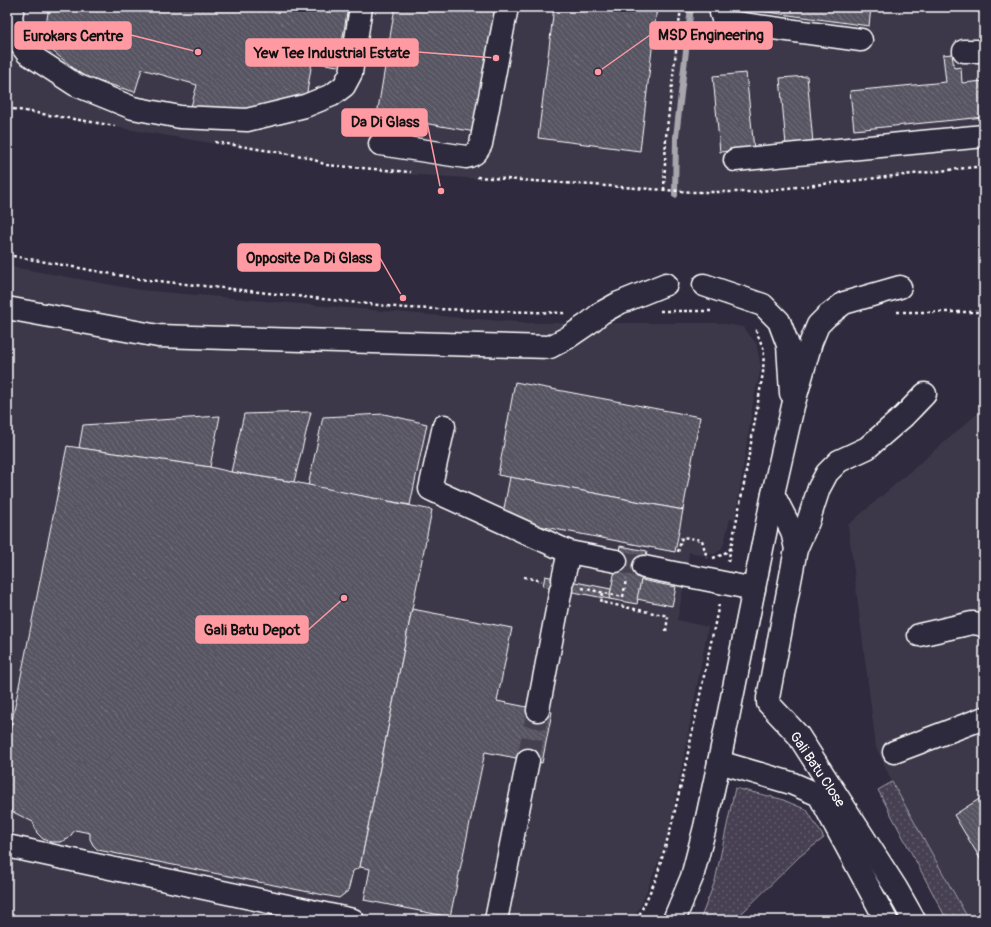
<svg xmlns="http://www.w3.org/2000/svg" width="991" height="927" viewBox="0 0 991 927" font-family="Pangolin,sans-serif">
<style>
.built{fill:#3c3749}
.grass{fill:url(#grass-dots);stroke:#a2a0a8}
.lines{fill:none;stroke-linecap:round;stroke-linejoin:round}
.stream{stroke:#a7a6ad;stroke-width:6}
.building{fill:url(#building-back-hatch);stroke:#fff}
.minor-tunnel{stroke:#443f50;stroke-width:22;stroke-dasharray:22 11;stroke-linecap:butt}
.minor-casing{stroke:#fff;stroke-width:25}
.path{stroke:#fff;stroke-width:2.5;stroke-dasharray:3 3;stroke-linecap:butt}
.minor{stroke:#2f2a3d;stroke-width:22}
.labels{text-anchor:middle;stroke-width:4;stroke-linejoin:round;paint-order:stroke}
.street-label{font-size:14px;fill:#fff;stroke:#2f2a3d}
.leader{fill:none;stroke:#ff9aa2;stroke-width:1.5}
.callout-dot{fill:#ff9aa2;stroke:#2f2a3d;stroke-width:1.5}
.callout{fill:#ff9aa2;stroke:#ff9aa2;stroke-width:1.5}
.callout-label{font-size:15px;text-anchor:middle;font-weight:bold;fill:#111}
</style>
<defs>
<pattern id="grass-dots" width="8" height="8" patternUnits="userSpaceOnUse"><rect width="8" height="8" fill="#464152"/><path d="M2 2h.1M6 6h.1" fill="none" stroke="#625e6c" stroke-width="1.8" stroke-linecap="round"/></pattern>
<pattern id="building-back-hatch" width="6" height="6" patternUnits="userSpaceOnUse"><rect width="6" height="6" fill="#595564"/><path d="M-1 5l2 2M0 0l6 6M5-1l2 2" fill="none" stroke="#726e7b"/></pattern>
</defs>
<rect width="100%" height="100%" fill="#2f2a3d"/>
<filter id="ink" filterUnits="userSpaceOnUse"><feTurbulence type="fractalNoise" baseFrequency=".025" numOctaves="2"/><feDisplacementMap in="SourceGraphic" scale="8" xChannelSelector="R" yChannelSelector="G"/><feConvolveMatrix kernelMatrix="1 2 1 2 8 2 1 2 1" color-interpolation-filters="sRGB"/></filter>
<g filter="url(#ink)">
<!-- built -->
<g class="built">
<path d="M7,7H984V168L723,194L693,193L389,173L7,109Z"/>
<path d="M7,266L140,290L453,317L528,323H721L743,327L756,343L761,368L754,397L735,520L730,519L724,543L721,550L715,554L703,555L689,552L686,575L677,620L708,627L681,771L667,840L641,905L632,920H7Z"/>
<path d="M984,408V920H969L892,782L876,747L848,525Z"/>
</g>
<!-- grass -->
<g class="grass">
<path d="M892,782L969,920H947L878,790Z"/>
<path d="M735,788L781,799L807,810L824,838L800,856L740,915V920H700L715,881Z"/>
</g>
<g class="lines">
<!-- stream -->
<path class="stream" d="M675,195L676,137L691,7"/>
</g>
<!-- building -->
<g class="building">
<path d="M49,7H348L338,66L312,62L306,98L247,112L190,110L197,85L142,69L135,92L84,77L43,43Z"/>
<path d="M395,7H502L481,133L377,115Z"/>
<path d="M554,7H657L640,151L538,138Z"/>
<path d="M738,7H871L869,26L738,8Z"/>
<path d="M954,7H984V13Z"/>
<path d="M952,54L954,68L961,67L962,83L984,81V117L854,130L850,91L946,82L943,55Z"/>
<path d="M746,73L754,149L720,152L713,76Z"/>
<path d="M807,76L813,143L786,145L780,78Z"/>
<path d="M515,382L700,417L683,510L498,475Z"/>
<path d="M311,412L294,482L231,472L244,414Z"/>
<path d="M384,414L427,424L410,505L308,486L323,417Z"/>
<path d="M220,416L210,467L79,448L83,425Z"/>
<path d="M67,446L210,467L231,472L294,482L432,510L360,867L353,871L348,891L339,898L98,850L93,845L90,839V833L75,830L68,839L60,842H51L43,839L37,833L33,822L7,809V746Z"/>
<path d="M510,477L683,510L675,552L502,519Z"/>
<path d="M620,546L647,551L637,604L609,599Z"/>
<path d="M545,576L611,589L609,599L543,586Z"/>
<path d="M641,580L676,587L672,606L637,599Z"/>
<path d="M412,609L512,628L497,701L552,712L542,763L485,752L450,917L364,900L370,869L360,867Z"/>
<path d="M984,796V865L954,815Z"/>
</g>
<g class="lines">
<!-- minor-tunnel -->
<g class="minor-tunnel">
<path d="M616,561L644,567"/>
<path d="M528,760L538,710"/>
</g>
<defs>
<g id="minor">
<path d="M13,7L11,16L14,35L27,53L76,85L133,108L180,117L247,120L305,106L332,95L344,86L351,73L361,7"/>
<path d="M722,7L721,13L723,19L728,22L861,40"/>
<path d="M964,51H984"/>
<path d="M380,144L466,157C475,155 477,152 481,144L507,7"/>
<path d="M735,160L984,136"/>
<path d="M704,285L763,305L779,321L788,345L791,393"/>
<path d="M7,308L158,336L550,347L567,338L589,323L601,313L619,303L666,284"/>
<path d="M444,426L430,489L569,552L616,561"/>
<path d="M773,494L792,531L796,549L768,698V703L798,735L896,888L914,920"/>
<path d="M796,549L808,522L819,488L827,473L839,461L867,448L904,416L925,394"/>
<path d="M644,567L754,589"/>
<path d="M563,579L569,552"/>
<path d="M919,635L972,623L981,624L984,626"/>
<path d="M538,710L561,589"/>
<path d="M894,752L984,718"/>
<path d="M719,762L791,783L819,795L886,920"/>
<path d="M7,846L353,920"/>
<path d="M496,920L528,760"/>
<path d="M674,920L692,877L705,827L719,762L773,494L793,406L811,342L818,325L827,316L844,303L900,287"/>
</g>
</defs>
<!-- minor casing -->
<use href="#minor" class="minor-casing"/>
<!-- path -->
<g class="path">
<path d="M7,108L115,126"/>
<path d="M215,142L308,157L326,165L411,172"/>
<path d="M477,177L694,192H752L984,166"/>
<path d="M664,190L666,137L681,7"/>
<path d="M7,255L140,279L405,308L565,313"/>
<path d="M660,311H711"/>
<path d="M897,312H984"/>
<path d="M678,552L682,537L702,540L707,558"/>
<path d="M713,558L722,555L730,549"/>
<path d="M728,562L744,484L763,373L764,350L756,331L754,329"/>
<path d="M524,577L542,581"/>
<path d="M582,588L623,597L626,579"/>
<path d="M603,593L601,602L668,616L666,631"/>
<path d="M637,920L656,879L671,827L684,772L719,604"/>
</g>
<!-- minor -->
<use href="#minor" class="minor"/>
</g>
</g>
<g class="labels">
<!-- street labels -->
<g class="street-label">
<text transform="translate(818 769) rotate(56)" y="5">Gali Batu Close</text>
</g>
</g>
<!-- callouts -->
<path class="leader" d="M598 72L650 35M198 52L131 35M496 58L418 52M441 191L427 122M403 298L380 258M344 598L308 630"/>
<g class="callout-dot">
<circle cx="598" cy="72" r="4"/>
<circle cx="198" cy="52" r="4"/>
<circle cx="496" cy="58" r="4"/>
<circle cx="441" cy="191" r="4"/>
<circle cx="403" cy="298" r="4"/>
<circle cx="344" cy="598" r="4"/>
</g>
<g class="callout">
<rect x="650" y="22" width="122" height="27" rx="4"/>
<rect x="15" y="22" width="116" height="27" rx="4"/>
<rect x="246" y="39" width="172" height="27" rx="4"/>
<rect x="342" y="109" width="85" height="27" rx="4"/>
<rect x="238" y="244" width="142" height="27" rx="4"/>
<rect x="196" y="616" width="112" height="27" rx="4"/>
</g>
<g class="callout-label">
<text x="711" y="40">MSD Engineering</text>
<text x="73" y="41">Eurokars Centre</text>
<text x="332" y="58">Yew Tee Industrial Estate</text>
<text x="385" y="127">Da Di Glass</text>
<text x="309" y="263">Opposite Da Di Glass</text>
<text x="252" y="635">Gali Batu Depot</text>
</g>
<!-- margin -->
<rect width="991" height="927" fill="none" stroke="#2f2a3d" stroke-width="24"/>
<rect x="12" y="12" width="967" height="903" fill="none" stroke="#fff" stroke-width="1.5" filter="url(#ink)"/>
</svg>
